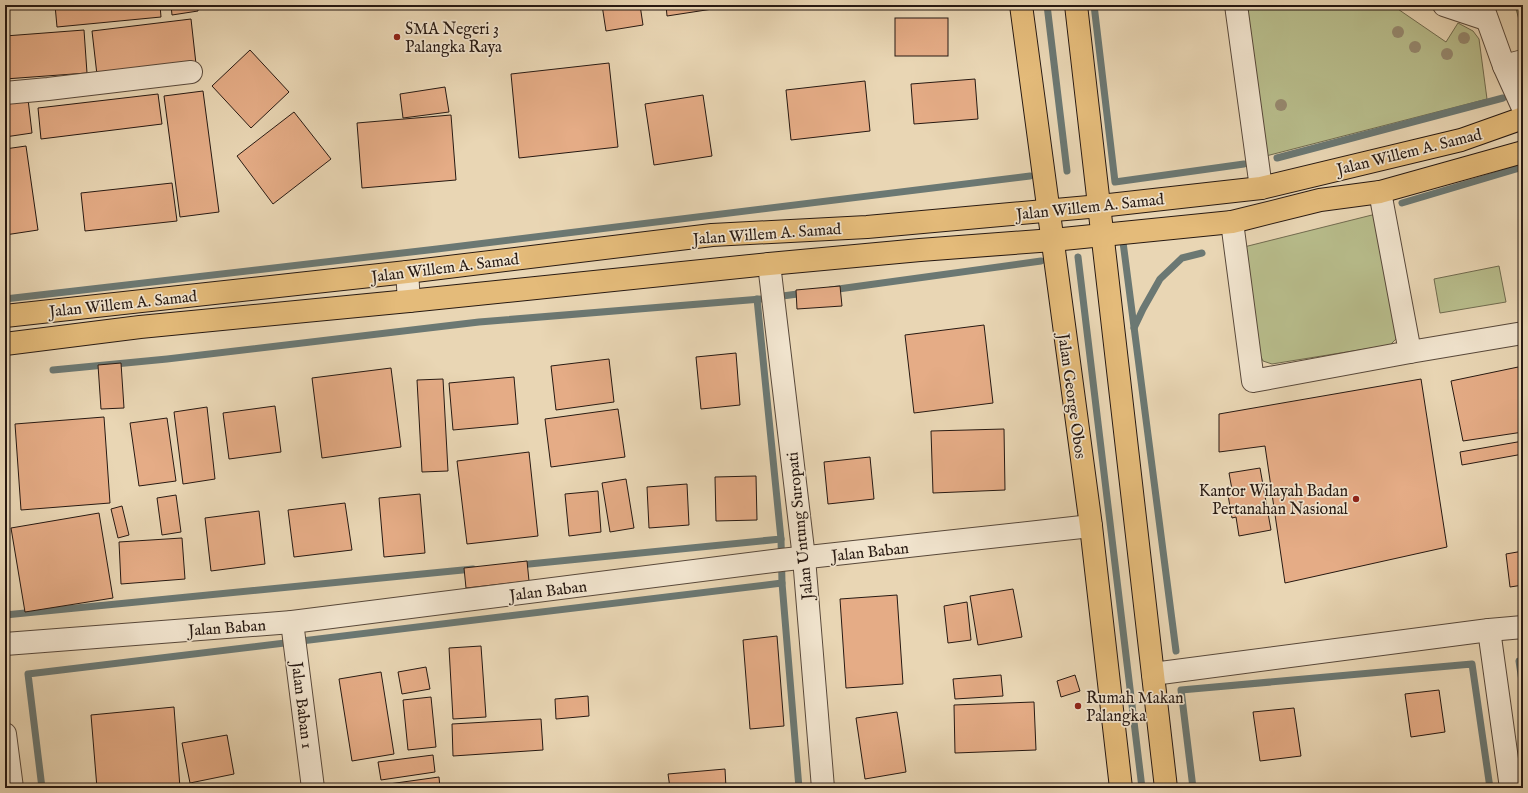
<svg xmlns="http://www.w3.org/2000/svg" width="1528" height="793" viewBox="0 0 1528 793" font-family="'IM FELL English',serif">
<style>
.green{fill:#b8bd8c;stroke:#706b4f}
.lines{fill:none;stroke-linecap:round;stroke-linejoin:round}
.stream{stroke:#6b7873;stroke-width:7}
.building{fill:#e5ac86;stroke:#271912}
.minor-casing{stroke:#58483a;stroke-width:24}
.major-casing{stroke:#271912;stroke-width:24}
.minor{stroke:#f1e4ce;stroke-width:22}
.major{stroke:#e4bb7a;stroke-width:22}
.tree{fill:#96896f}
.poi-dot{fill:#8f2418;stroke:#f1e4ce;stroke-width:1.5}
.labels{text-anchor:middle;stroke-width:3.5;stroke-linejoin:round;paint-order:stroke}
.poi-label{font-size:16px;fill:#271912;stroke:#f1e4ce;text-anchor:start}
.street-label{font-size:16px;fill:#271912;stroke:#f1e4ce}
</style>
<rect width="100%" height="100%" fill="#e9d6b4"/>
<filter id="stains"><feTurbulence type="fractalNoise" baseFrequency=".005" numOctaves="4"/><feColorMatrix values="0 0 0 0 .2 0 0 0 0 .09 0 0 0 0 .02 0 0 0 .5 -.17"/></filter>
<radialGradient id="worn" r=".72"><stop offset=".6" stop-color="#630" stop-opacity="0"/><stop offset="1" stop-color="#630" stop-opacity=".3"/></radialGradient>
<!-- green -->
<g class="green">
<path d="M1246,5H1392L1446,42L1458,23L1473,31L1479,39L1487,99L1266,156Z"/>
<path d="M1515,5H1523V35Z"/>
<path d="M1376,214L1399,329L1396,339L1390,345L1272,364L1263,361L1257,349L1244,247Z"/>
<path d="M1499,266L1506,302L1440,313L1434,279Z"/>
</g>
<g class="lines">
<!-- stream -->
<g class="stream">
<path d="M1047,5L1067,171"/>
<path d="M1094,5L1115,182L1244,164"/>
<path d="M1277,158L1503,98"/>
<path d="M1402,203L1523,167"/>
<path d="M1123,242L1176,651"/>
<path d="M1078,257L1142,788"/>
<path d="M831,290L1041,261"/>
<path d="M775,297L805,293"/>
<path d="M5,299L437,249L1030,176"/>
<path d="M1134,328L1143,309L1160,279L1182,258L1202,253"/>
<path d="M53,370L167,359L479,322L761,299"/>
<path d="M781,539L782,583"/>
<path d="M519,565L781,539L757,299"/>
<path d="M5,615L473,569"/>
<path d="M1523,660L1519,661L1523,688"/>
<path d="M42,788L28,674L782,583L799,788"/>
<path d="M1193,788L1181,690L1472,664L1490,788"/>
</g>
</g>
<!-- building -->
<g class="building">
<path d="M55,5H160L161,17L57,27Z"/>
<path d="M171,5H198V11L172,15Z"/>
<path d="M602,5H640L643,25L606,31Z"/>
<path d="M666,5H719V8L667,16Z"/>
<rect x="895" y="18" width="53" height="38"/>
<path d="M191,19L196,64L97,75L92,31Z"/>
<path d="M84,30L87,73L5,79V36Z"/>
<path d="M250,50L289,92L251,128L212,86Z"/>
<path d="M609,63L618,147L519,158L511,74Z"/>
<path d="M975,79L978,119L914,124L911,84Z"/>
<path d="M865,81L870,131L791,140L786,90Z"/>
<path d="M445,87L449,112L403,118L400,94Z"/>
<path d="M203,91L219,212L180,217L164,96Z"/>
<path d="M158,94L162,124L41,139L38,108Z"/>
<path d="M703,95L712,156L654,165L645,104Z"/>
<path d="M28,99L32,133L5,137V101Z"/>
<path d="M294,112L331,159L273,204L237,156Z"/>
<path d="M451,115L456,180L362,188L357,123Z"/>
<path d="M26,146L38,230L5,235V149Z"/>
<path d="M172,183L177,221L85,231L81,193Z"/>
<path d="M840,286L842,306L797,309L796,290Z"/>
<path d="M984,325L993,403L914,413L905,335Z"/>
<path d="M736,353L740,405L701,409L696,357Z"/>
<path d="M609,359L614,402L556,410L551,366Z"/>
<path d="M121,363L124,408L101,409L98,365Z"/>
<path d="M1523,366V432L1463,441L1451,381Z"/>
<path d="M391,368L401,447L322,458L312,378Z"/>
<path d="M514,377L518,424L453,430L449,383Z"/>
<path d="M443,379L448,471L422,472L417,380Z"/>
<path d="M1421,379L1447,547L1285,583L1265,446L1219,452V414Z"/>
<path d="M275,406L281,452L229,459L223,413Z"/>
<path d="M207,407L215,479L183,484L174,412Z"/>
<path d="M618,409L625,457L551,467L545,419Z"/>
<path d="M104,417L110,503L21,510L15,424Z"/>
<path d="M167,418L176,481L139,486L130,423Z"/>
<path d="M1004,429L1005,490L933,493L931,431Z"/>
<path d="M1523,441V454L1462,465L1460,452Z"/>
<path d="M529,452L538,536L467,544L457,461Z"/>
<path d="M870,457L874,499L828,504L824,462Z"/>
<path d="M1260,468L1271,530L1239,536L1236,517L1232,518L1228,495H1233L1229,473Z"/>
<path d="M756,476L757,520L716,521L715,477Z"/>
<path d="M626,479L634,528L610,532L602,483Z"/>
<path d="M687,484L689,525L649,528L647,487Z"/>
<path d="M598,491L601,532L569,536L565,494Z"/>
<path d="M420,494L425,553L384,557L379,498Z"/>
<path d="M176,495L181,532L162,535L157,498Z"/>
<path d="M345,503L352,550L294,557L288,510Z"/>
<path d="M122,506L129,535L118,538L111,509Z"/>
<path d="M259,511L265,564L211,571L205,518Z"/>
<path d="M99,513L113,598L25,612L11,528Z"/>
<path d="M182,538L185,579L121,584L119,542Z"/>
<path d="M1523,551V585L1510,587L1506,554Z"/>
<path d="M527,561L529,581L466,588L464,568Z"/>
<path d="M1013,589L1022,637L978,645L970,596Z"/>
<path d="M897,595L903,684L846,688L840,599Z"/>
<path d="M967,602L971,640L948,643L944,606Z"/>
<path d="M777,636L784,726L750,729L743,640Z"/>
<path d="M481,646L486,717L453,719L449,648Z"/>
<path d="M426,667L430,689L402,694L398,672Z"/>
<path d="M381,672L394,754L352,761L339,679Z"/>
<path d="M1001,675L1003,696L955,699L953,679Z"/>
<path d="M1075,675L1080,691L1061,697L1057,681Z"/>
<path d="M1439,690L1445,732L1411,737L1405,694Z"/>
<path d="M588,696L589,716L556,719L555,699Z"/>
<path d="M431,697L436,747L408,750L403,700Z"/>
<path d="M1034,702L1036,750L955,753L954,705Z"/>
<path d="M174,707L180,788H97L91,715Z"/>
<path d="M1294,708L1301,756L1260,761L1253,712Z"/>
<path d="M897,712L906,772L865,779L856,718Z"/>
<path d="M541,719L543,750L453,756L452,724Z"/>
<path d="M227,735L234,774L190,783L182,743Z"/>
<path d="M433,755L435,772L381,780L378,762Z"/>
<path d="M725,769L726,788H670L668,774Z"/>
<path d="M439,777L440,788H368L367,787Z"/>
</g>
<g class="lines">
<defs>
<g id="minor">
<path d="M1236,5L1261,188"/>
<path d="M1444,5L1486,19"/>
<path d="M1482,5L1504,66L1523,108"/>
<path d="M1504,66L1523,61"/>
<path d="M5,93L48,89L191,72"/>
<path d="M1232,222L1253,381L1410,352L1380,192"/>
<path d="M769,264L804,558L823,788"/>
<path d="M407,272L409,301"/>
<path d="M1410,352L1523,333"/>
<path d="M292,622L313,788"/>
<path d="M1489,630L1511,788"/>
<path d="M5,644L292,622L781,560L1091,526"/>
<path d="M1153,674L1489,630L1523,627"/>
<path d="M5,734L12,788"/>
</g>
<g id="major">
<path d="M1021,5L1091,526L1121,788"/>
<path d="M1076,5L1166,788"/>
<path d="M5,316L407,272L712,235L867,227L1100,206L1261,188L1461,140L1523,118"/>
<path d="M5,344L140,327L409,301L769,264L920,250L1053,240L1232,222L1320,200L1380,192L1523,152"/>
</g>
</defs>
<!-- minor casing -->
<use href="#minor" class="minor-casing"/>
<!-- major casing -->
<use href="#major" class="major-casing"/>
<!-- minor -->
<use href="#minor" class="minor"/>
<!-- major -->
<use href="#major" class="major"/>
</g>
<!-- trees -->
<g class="tree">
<circle cx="1398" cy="32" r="6"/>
<circle cx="1464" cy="38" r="6"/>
<circle cx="1415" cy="47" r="6"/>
<circle cx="1447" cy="54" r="6"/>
<circle cx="1281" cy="105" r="6"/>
</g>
<!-- markers -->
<g class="poi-dot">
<circle cx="397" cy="37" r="4"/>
<circle cx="1356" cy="499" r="4"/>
<circle cx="1078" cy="706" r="4"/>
</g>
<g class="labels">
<!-- poi labels -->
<g class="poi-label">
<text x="405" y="34">SMA Negeri 3<tspan x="405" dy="18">Palangka Raya</tspan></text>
<text x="1348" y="496" text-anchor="end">Kantor Wilayah Badan<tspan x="1348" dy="18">Pertanahan Nasional</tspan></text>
<text x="1086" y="703">Rumah Makan<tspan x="1086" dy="18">Palangka</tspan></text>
</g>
<!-- street labels -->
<g class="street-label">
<text transform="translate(1409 151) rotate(-14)" y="6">Jalan Willem A. Samad</text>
<text transform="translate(1090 206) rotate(-6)" y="6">Jalan Willem A. Samad</text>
<text transform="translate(767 233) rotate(-4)" y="6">Jalan Willem A. Samad</text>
<text transform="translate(445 267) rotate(-7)" y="6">Jalan Willem A. Samad</text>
<text transform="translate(123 303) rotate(-6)" y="6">Jalan Willem A. Samad</text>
<text transform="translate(1073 396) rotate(82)" y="6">Jalan George Obos</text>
<text transform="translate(799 526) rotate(-96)" y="6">Jalan Untung Suropati</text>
<text transform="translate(870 551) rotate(-6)" y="6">Jalan Baban</text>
<text transform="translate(548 590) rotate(-7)" y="6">Jalan Baban</text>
<text transform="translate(227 627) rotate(-4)" y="6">Jalan Baban</text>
<text transform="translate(303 705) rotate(83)" y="6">Jalan Baban 1</text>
</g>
</g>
<!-- margin -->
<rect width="1528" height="793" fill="none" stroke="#e9d6b4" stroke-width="20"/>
<rect x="6" y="6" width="1516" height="781" fill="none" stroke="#271912" stroke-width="2"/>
<rect x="10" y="10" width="1508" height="773" fill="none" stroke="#271912"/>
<rect width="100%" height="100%" filter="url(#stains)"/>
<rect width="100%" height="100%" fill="url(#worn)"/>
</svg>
